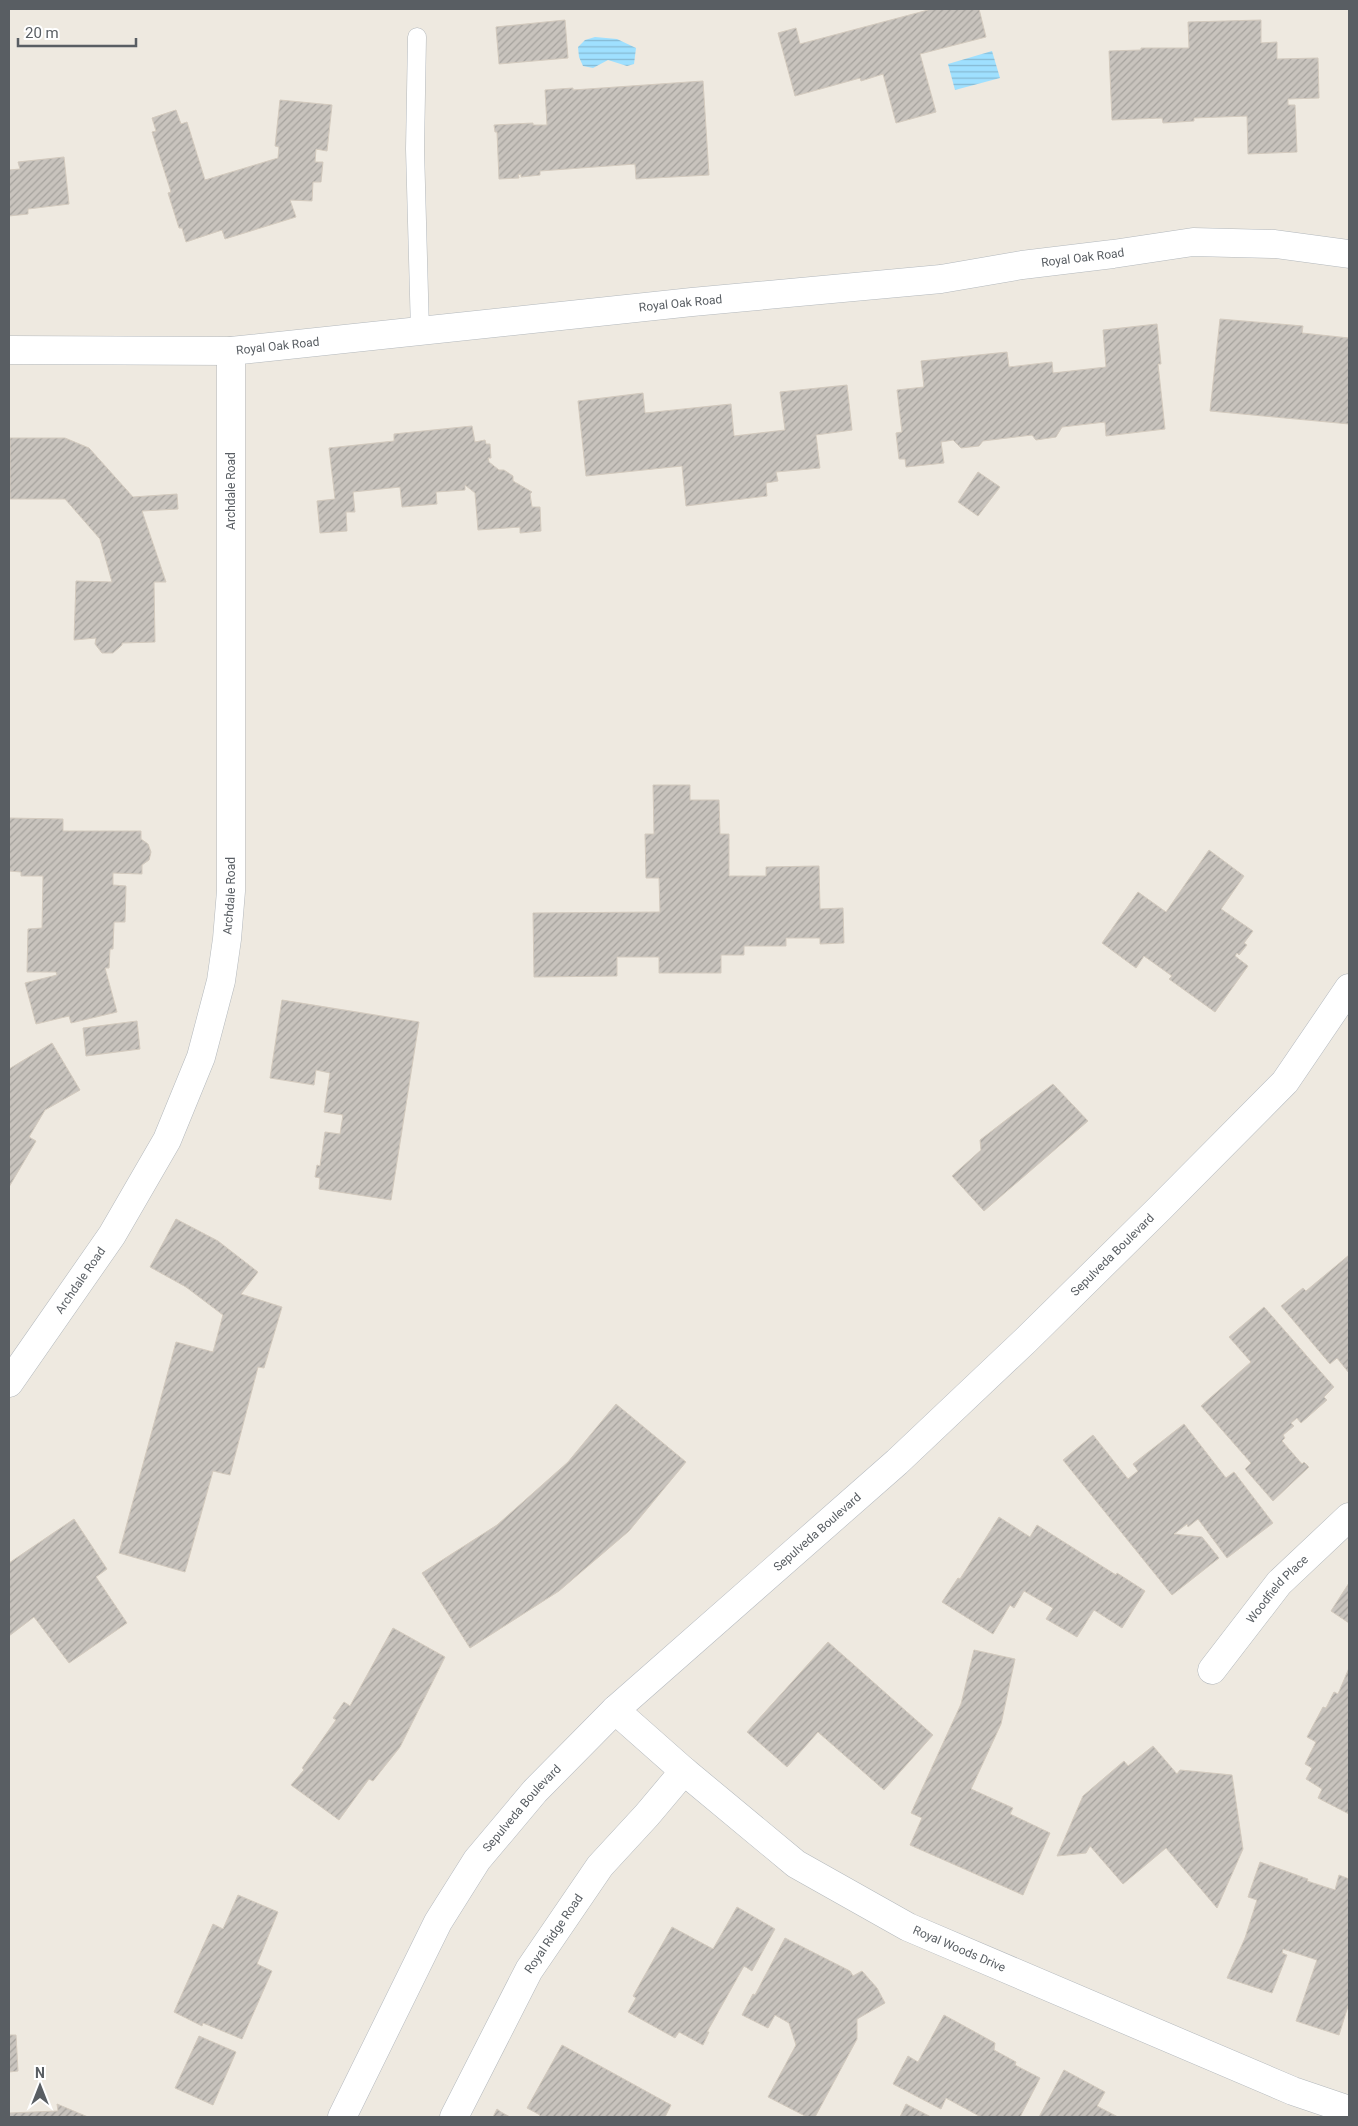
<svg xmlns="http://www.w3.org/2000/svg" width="1358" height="2126" viewBox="0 0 1358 2126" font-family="Roboto,sans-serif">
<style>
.water{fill:url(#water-rules)}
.building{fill:url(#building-hatch);stroke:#d3cabe}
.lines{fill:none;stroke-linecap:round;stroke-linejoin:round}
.service-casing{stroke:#b3b8bc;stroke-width:19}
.minor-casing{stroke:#b3b8bc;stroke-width:29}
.secondary-casing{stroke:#b4b9bf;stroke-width:29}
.service{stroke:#fff;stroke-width:18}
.minor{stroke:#fff;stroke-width:28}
.secondary{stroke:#fff;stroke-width:28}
.labels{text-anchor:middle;stroke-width:4.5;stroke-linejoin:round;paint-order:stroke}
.street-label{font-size:12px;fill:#595e63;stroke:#fff}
</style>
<defs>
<pattern id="water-rules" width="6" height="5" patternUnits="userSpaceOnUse" patternTransform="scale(1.25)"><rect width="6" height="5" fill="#9fe0ff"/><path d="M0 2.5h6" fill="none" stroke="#85b9d2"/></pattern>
<pattern id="building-hatch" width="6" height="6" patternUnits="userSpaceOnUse" patternTransform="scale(1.25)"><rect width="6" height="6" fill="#c8c3bd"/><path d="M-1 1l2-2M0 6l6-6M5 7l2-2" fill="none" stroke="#a5a29d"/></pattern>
</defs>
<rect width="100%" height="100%" fill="#eee9e0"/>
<!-- water -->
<g class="water">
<path d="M595,37L617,39L636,48L634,64L627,66L608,60L593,68L583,66L579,57L578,47L585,40Z"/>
<path d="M992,51L1000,78L955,90L948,64Z"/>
</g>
<!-- building -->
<g class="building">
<path d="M932,9H979L986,37L920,54L936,112L896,123L883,74L861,81L860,78L795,96L778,33L796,28L800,44Z"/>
<path d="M565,20L568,58L499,64L496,27Z"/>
<path d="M1261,20V43L1277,42V59L1318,58L1319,98L1288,99V105H1295L1297,152L1248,154L1247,116L1194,118V121L1163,123L1162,118L1112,120L1109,51L1141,50V48H1189L1188,22Z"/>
<path d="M703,81L709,175L636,179L635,164L540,171V175L521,177V174L518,175L519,178L499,179L497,132H495L494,125L533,123V125H547L545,90L573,88V90Z"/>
<path d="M280,100L332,105L327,151L316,149L315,162H323L321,182H313L312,201L290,200L296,217L225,239L222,230L186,242L182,228H179L168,193L171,192L152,132L156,131L152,118L176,110L181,124L187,122L205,180L278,158L279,147L275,146Z"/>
<path d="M64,157L69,204L28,209V214L9,216V170L20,169L18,162Z"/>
<path d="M1220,319L1303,326L1302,333L1349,338V424L1210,411Z"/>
<path d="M1157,324L1161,364H1158L1165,429L1106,436L1105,422L1062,427L1056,437L1036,440L1032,435L983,441L979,446L961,448L953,440L941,442L944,463L906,467L905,459H899L896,433L902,432L897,390L924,387L921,361L1007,352L1009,367L1052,362L1053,373L1106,367L1103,330Z"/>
<path d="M847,385L852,430L816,435L820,468L776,472L778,481L766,483L767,496L686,506L682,466L586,476L578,401L643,393L645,413L731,404L734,436L785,430L780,392Z"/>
<path d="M472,426L475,442L485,440L486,444H490L491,458H488L489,462L499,470H504L513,476V481L532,492L530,494L532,507H540L541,531L520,533V527L478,530L475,493L465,485V490L436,492L437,504L402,507L400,487L353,492L355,512H346L347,531L320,533L317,501L335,499L329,448L394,441V434Z"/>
<path d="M10,438H65L89,448L133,497L177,494L178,509L142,511L166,582H154L155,642L122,643V645L113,653H102L95,644L96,638L74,640L76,581L112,582L100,539L65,499H10Z"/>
<path d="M978,472L1000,487L978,516L958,502Z"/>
<path d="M653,785H690V800H719L720,834H729V876H766V867L819,866L820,909L843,908L844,943L820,944V938H786V946H744V955H721V973H659V957H617V976L534,977L533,913L660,912L659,878H646L645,834H654Z"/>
<path d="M9,818L63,819V831H141V839L148,844L151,852L149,860L142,865V874L113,873V885L126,886L125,922H114L113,949H110L109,968H105L117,1012L71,1023L69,1016L36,1024L25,983L57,975L56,972H27L28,929L42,928L43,876H21V872L9,871Z"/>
<path d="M1209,850L1244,876L1221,909L1253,931L1244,943L1247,945L1239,955L1237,953L1235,956L1248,966L1215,1012L1169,979L1172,976L1144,956L1136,968L1102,943L1138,892L1166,912Z"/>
<path d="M282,1000L419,1022L391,1200L319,1189L320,1178L315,1177L317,1165L320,1166L325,1132L340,1134L343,1115L324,1112L330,1073L316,1070L314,1085L270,1078Z"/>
<path d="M137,1021L140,1049L86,1056L83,1028Z"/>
<path d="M52,1043L80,1090L45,1110L29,1137L36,1141L9,1187V1069Z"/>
<path d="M1053,1084L1088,1121L984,1211L952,1176L981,1150L980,1140Z"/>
<path d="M176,1219L218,1241L258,1272L241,1294L282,1307L264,1368L258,1367L230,1475L213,1471L185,1572L119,1553L176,1342L213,1352L223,1315L186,1287L150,1267Z"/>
<path d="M1349,1255V1373L1337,1358L1330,1364L1281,1306L1303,1288L1306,1291Z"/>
<path d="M1264,1307L1334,1387L1324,1397L1327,1400L1301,1423L1297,1418L1291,1423L1294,1426L1283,1435L1285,1438L1282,1441L1302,1464L1304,1462L1309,1467L1273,1501L1245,1469L1251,1463L1201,1406L1251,1362L1229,1337Z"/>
<path d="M616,1404L686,1462L629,1531L559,1591L470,1648L422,1573L497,1525L568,1462Z"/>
<path d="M1184,1424L1226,1478L1234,1472L1273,1523L1227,1558L1198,1519L1188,1527L1187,1524L1174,1534L1202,1537L1219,1558L1172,1595L1063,1460L1093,1435L1128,1479L1138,1471L1133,1464Z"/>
<path d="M999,1517L1030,1537L1037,1525L1116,1575L1117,1573L1145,1591L1122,1628L1094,1610L1077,1637L1046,1619L1053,1608L1024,1591L1014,1608L1010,1605L993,1634L942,1602L958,1578L960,1579Z"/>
<path d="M74,1519L107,1569L96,1577L127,1623L69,1663L34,1617L9,1636V1563Z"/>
<path d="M1349,1583V1623L1331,1611Z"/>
<path d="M393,1628L445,1657L400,1747L373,1781L369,1779L339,1820L291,1785L304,1770L302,1768L336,1720L333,1718L344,1702L350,1706Z"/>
<path d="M828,1642L933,1735L884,1790L818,1732L787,1767L747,1732Z"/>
<path d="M974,1650L1015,1659L1001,1724L971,1789L1013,1808L1010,1814L1050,1833L1023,1895L910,1845L922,1818L911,1813L961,1704Z"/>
<path d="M1349,1668V1814L1318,1798L1322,1789L1306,1779L1312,1768L1305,1764L1316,1742L1307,1737L1323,1707L1326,1708L1334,1692L1338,1694Z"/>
<path d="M1153,1746L1177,1774L1180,1770L1232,1775L1243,1849L1217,1908L1166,1848L1123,1884L1090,1846L1086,1853L1057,1856L1083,1796L1124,1761L1128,1766Z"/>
<path d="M1260,1862L1308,1879L1307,1881L1335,1890L1339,1875L1349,1879V2003L1339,2035L1296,2021L1317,1960L1283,1949L1282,1953L1287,1955L1272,1993L1227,1978L1245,1938L1257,1900L1248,1897Z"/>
<path d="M238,1895L278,1912L257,1964L272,1971L242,2039L203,2023L202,2026L174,2012L213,1924L223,1929Z"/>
<path d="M737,1907L775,1929L752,1971L744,1966L707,2032H709L703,2045L679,2032L675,2038L628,2012L636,1998L633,1996L672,1927L713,1949Z"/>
<path d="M785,1938L850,1971L853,1976L862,1971L877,1988L885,2003L857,2019V2039L815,2117H807L768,2097L796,2045L789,2023L775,2015L768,2028L742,2015L753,1994L755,1995Z"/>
<path d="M944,2015L995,2043L994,2050L1016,2062L1015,2065L1040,2078L1020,2117H981L946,2098L941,2109L893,2084L908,2056L918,2062Z"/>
<path d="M9,2035H16L18,2071L9,2072Z"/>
<path d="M199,2036L236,2052L213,2105L175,2088Z"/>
<path d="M562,2045L671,2105L665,2117H539L540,2115L527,2108Z"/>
<path d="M1064,2070L1105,2092L1097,2106L1118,2117H1039Z"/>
<path d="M57,2104L88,2117H9V2113L58,2111Z"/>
<path d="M906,2104L931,2117H900Z"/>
<path d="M497,2109L501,2112L510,2117H493Z"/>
</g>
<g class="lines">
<defs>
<path id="service" d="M417,37L415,149L420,331"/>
<g id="minor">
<path id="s1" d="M9,350L231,351L692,302L941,279L1022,265L1113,254L1193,242L1275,244L1349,254"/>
<path id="s2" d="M9,1383L112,1235L167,1140L201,1057L221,981L227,939L231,891V351"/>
<path id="s3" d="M1212,1670L1279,1583L1349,1517"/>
<path id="s4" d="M615,1710L684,1771L796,1864L908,1927L1293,2091L1349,2110"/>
<path id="s5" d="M454,2117L529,1970L600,1866L647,1815L684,1771"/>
</g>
<g id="secondary">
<path id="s6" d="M342,2117L438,1922L477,1860L535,1791L615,1710L897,1462L1026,1340L1160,1208L1285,1082L1349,988"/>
</g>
</defs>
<!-- service casing -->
<use href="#service" class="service-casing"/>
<!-- minor casing -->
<use href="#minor" class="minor-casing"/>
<!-- secondary casing -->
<use href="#secondary" class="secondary-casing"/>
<!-- service -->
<use href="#service" class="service"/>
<!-- minor -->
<use href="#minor" class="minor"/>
<!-- secondary -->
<use href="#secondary" class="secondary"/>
</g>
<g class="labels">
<!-- street labels -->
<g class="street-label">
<text dy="4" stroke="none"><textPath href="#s1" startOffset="1079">Royal Oak Road</textPath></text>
<text dy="4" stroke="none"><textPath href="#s1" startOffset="674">Royal Oak Road</textPath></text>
<text dy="4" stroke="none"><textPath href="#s1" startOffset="269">Royal Oak Road</textPath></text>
<text transform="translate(231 491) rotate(-90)" y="4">Archdale Road</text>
<text dy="4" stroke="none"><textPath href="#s2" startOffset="544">Archdale Road</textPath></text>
<text dy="4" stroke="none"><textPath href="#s6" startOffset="1169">Sepulveda Boulevard</textPath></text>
<text dy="4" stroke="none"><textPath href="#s2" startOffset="125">Archdale Road</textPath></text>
<text dy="4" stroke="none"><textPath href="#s6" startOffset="764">Sepulveda Boulevard</textPath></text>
<text dy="4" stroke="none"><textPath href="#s3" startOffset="104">Woodfield Place</textPath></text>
<text dy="4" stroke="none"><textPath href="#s6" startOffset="359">Sepulveda Boulevard</textPath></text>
<text dy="4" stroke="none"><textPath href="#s5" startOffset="209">Royal Ridge Road</textPath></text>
<text dy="4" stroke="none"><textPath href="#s4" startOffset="422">Royal Woods Drive</textPath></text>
</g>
</g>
<!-- border -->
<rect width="1358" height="2126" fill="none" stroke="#595e63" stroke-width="20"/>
<!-- north arrow -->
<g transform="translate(40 2086)" stroke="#ffffff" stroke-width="4" paint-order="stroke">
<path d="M0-4L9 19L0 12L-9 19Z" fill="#595e63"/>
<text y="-8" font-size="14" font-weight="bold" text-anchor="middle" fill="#595e63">N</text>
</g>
<!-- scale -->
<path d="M18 38v8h118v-8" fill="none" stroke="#595e63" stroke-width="2.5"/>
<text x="25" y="38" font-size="15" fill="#595e63" stroke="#ffffff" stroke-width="4" paint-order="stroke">20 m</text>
</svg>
